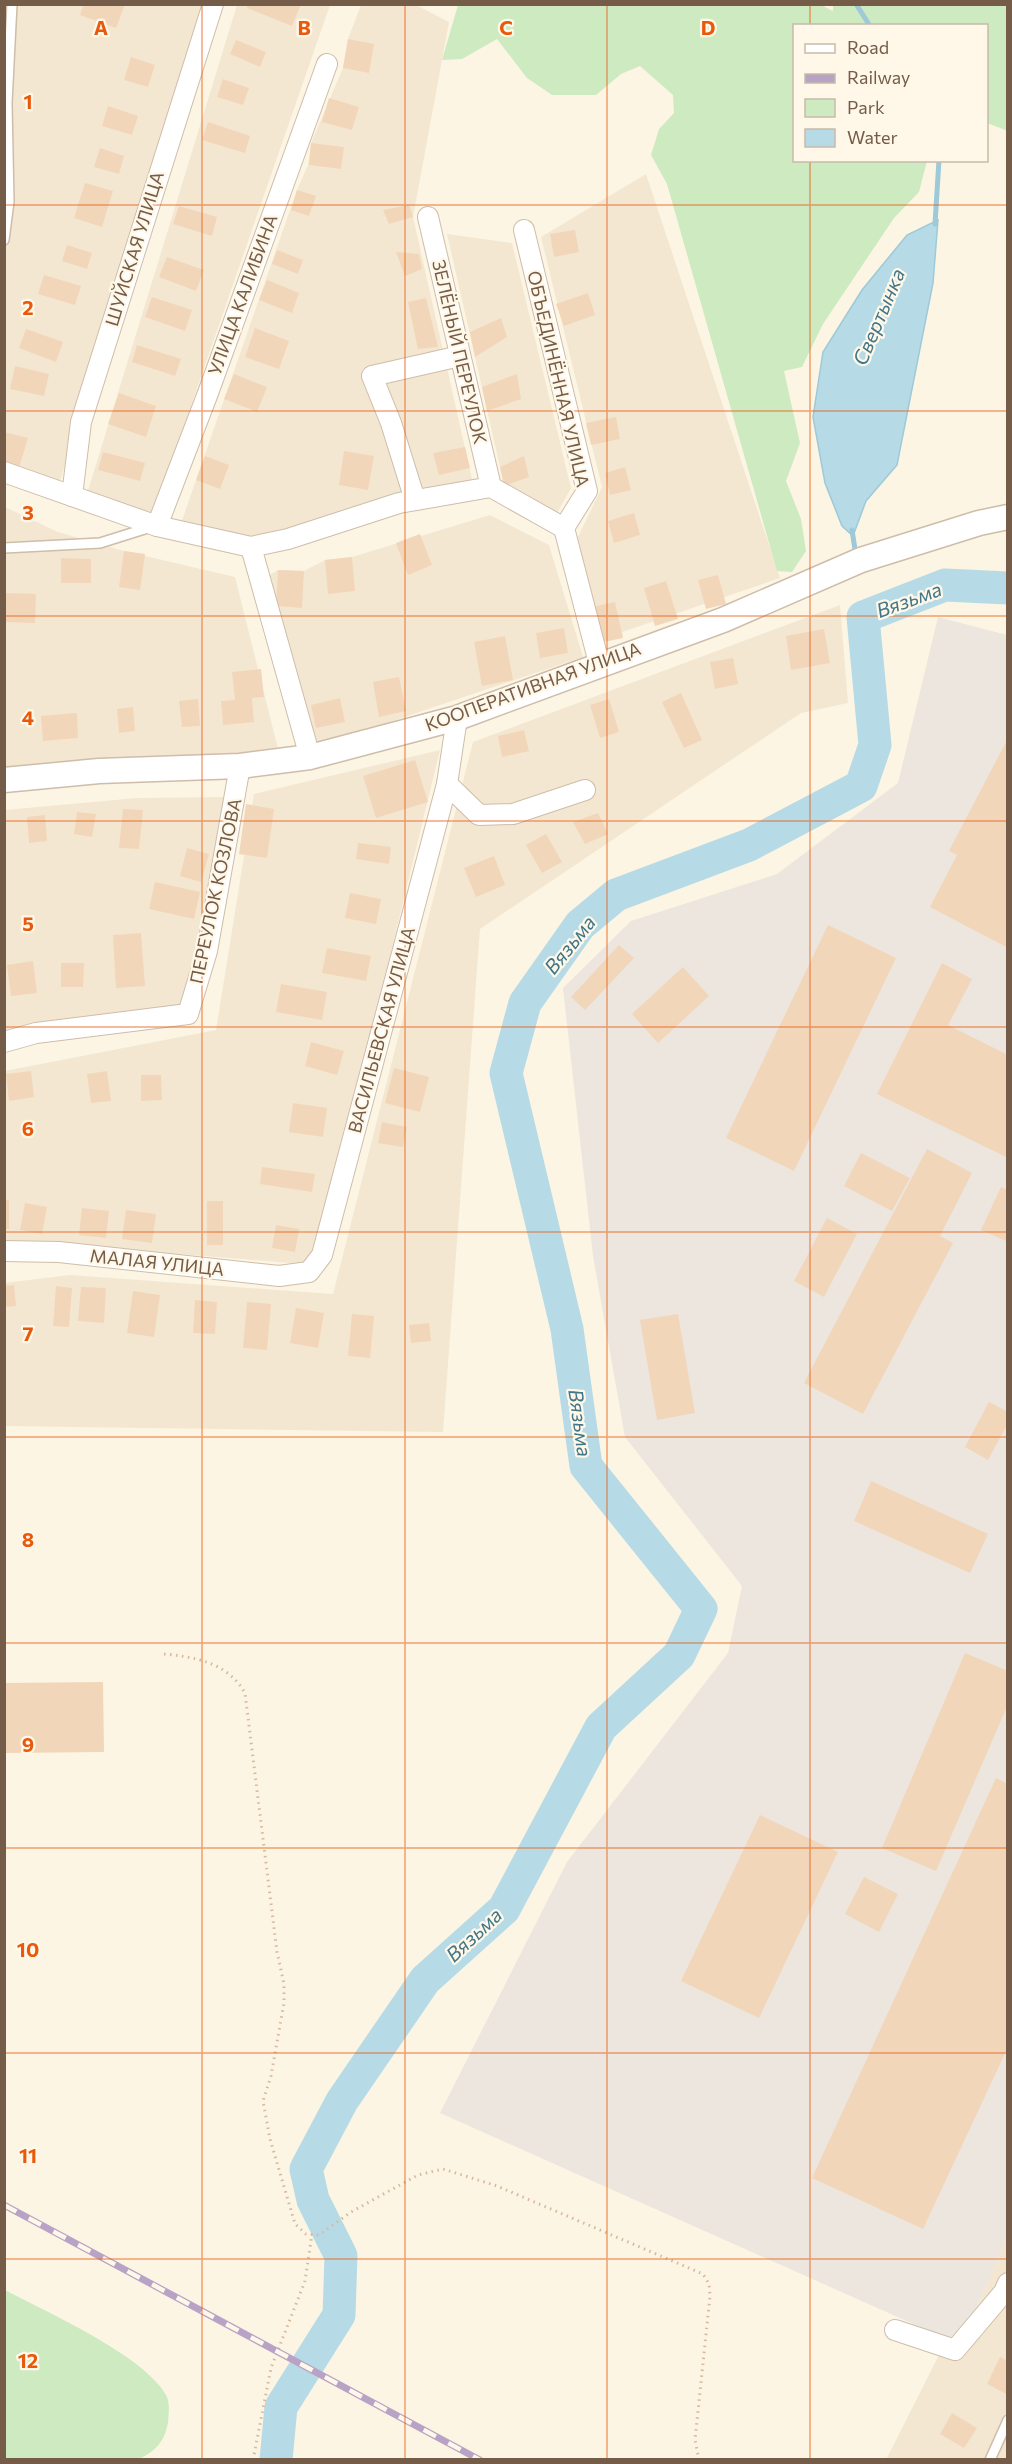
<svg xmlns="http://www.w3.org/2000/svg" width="1012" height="2464" viewBox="0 0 1012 2464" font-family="Commissioner,sans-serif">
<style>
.residential{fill:#f4e7d1}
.industrial{fill:#ece6de}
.green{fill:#ceeac1}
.water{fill:#b7dbe6;stroke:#9ec9d8;stroke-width:1.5}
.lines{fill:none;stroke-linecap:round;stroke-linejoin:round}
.stream{stroke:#9ec9d8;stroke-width:5}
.river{stroke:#b7dbe6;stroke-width:33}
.building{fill:#f2d6ba}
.service-casing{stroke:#cebdaa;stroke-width:12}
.minor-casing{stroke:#cebdaa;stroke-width:22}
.tertiary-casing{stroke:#cebdaa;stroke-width:27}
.path{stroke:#d7b99e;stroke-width:3;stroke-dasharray:1.5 4.5;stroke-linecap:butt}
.service{stroke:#fff;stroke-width:9}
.minor{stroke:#fff;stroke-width:20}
.tertiary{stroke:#fff;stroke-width:24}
.rail-casing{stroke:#b8a2c6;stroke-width:7}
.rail{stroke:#fff8e9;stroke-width:4.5;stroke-dasharray:14;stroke-linecap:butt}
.grid{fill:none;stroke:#e8590c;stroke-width:1.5;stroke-opacity:0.55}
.labels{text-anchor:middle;stroke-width:4.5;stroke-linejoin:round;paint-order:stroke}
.street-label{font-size:18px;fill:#755c49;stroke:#fff8e9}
.water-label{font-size:20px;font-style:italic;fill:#427688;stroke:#fff8e9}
.grid-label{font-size:20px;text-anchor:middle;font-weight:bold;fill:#e8590c;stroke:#fff8e9;stroke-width:4.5;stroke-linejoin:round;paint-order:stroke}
</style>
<rect width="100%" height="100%" fill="#fcf5e3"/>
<!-- residential -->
<g class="residential">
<path d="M5,5H205L55,498L5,474Z"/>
<path d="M237,5H330L151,521L83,507Z"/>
<path d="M361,5H416L449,22L413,217L474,488L248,551L179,529L297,190L308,165L311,143L343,68L348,39Z"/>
<path d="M646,174L780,578L599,640L578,537L602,487L541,237Z"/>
<path d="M447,234L512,243L571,488L556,515L505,489Z"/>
<path d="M5,507L58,532L124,551L235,577L280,757L5,780Z"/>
<path d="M490,515L549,545L583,657L309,749L266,577L278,570L304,571L325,560L352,557Z"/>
<path d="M840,605L848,703L801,713L480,929L443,1432L5,1426L4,1283L70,1275L333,1294L473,742Z"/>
<path d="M440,750L315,1265L68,1245L5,1253V1071L216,1030L254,794Z"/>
<path d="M224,797L197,1004L5,1041V810L137,798Z"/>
<path d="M1007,2238V2459L886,2460L947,2339L969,2325Z"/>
</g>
<!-- industrial -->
<path class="industrial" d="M938,617L1007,635V2238L969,2325L947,2339L440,2113L567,1862L728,1653L742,1586L625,1437L593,1256L563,988L631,921L777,874L898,783Z"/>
<!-- green -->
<g class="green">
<path d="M819,4L833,11V5H1007L1008,131L987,123L986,26H794V160L927,161L919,192L894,218L823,324L802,367L784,371L800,443L786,481L801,519L806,551L792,572L777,571L667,184L651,155L659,129L674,113L673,95L640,66L621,74L596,95H552L527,78L497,39L462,59L442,60L458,5Z"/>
<path d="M5,2290C45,2311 145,2356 166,2395C170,2402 169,2413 168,2422C165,2441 156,2451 139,2459H5Z"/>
</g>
<!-- water -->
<path class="water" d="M938,220L933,283L897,465L866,501L853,536L842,526L825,483L813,417L823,352L862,290L907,235Z"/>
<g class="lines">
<!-- stream -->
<g class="stream">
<path d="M856,4L870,26"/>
<path d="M935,224L939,160"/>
<path d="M852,530L856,556"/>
</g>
<!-- river -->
<path class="river" d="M276,2460L281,2407L339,2315L341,2256L313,2200L306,2169L342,2101L425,1980L504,1909L601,1727L679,1655L701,1609L586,1466L567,1329L506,1073L525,1003L580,925L616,895L749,845L861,786L875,745L863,617L945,585L1008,588"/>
</g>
<!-- building -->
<g class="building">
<path d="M84,4H125L116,28L80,15Z"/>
<path d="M248,4H301L292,26L247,8Z"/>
<path d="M348,39L374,44L369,73L343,68Z"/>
<path d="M236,40L266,52L260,67L230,54Z"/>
<path d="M131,57L155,65L148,87L124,80Z"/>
<path d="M223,79L249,88L243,105L217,97Z"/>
<path d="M329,98L359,107L352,130L322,122Z"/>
<path d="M108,106L138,116L132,135L102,126Z"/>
<path d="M208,122L250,136L245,153L202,140Z"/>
<path d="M311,143L344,147L341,169L309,165Z"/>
<path d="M100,148L124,156L119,174L94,167Z"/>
<path d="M85,183L113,191L102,227L74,218Z"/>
<path d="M297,190L316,196L309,216L291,210Z"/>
<path d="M409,205L413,217L389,224L383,210Z"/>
<path d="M179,206L217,217L212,236L173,224Z"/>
<path d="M575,230L579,252L554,257L550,234Z"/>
<path d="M67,245L92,253L87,269L62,261Z"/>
<path d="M277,250L303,260L298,274L272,264Z"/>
<path d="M396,252L419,254L422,269L405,276Z"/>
<path d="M167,257L204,270L196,291L159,277Z"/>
<path d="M44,275L81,286L75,305L38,294Z"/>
<path d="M267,280L299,293L292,313L259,300Z"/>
<path d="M588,293L595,315L564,326L556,304Z"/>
<path d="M152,297L192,310L185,331L145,317Z"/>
<path d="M426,298L438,347L418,349L408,302Z"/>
<path d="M501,318L507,337L475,357L470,332Z"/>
<path d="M255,328L289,341L279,369L245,357Z"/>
<path d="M26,329L63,342L56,362L19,348Z"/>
<path d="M137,345L181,359L175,376L132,362Z"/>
<path d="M15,366L49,374L44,396L10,389Z"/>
<path d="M234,374L267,387L257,412L224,399Z"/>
<path d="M517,374L521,399L487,411L482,387Z"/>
<path d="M119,393L156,406L146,437L108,424Z"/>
<path d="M616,417L620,439L591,445L586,423Z"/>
<path d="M4,432L28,438L18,471L4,467Z"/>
<path d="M465,447L470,468L439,475L433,453Z"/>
<path d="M344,451L374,456L368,490L339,485Z"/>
<path d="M103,452L145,463L140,481L98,470Z"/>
<path d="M205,456L229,465L220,489L196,480Z"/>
<path d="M524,456L529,477L504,486L500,467Z"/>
<path d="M625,467L631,490L610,495L605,473Z"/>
<path d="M634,513L640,535L614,543L608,521Z"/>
<path d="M420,534L432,565L408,575L396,543Z"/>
<path d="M124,551L145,554L140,590L119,587Z"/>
<path d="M352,557L355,591L328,594L325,560Z"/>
<path d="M61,558L91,559V583H61Z"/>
<path d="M278,570L304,571L302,608L276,606Z"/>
<path d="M718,575L726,604L706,609L698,580Z"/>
<path d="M666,581L678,619L655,626L644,588Z"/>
<path d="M4,593L36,594L35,623L4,622Z"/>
<path d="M615,602L623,638L599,643L592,607Z"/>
<path d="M564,628L568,653L540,658L536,633Z"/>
<path d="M824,629L830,663L791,670L786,636Z"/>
<path d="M505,636L513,680L482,686L474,642Z"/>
<path d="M733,658L738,684L715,689L710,662Z"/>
<path d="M261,669L264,697L252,698L254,722L223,725L221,701L235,700L232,672Z"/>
<path d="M399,677L406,711L379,717L373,682Z"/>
<path d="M681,693L702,740L684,748L662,702Z"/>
<path d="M340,698L345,722L316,728L311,705Z"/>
<path d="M198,699L200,726L182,727L179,701Z"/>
<path d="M609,699L619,732L600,738L590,705Z"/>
<path d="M133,707L135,731L119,733L117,709Z"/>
<path d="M77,713L78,738L43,741L41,716Z"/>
<path d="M524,730L529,751L502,757L498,736Z"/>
<path d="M1008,738V948L930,907L957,855L949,851Z"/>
<path d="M415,760L428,802L376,818L363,776Z"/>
<path d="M246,804L274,809L267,858L239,854Z"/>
<path d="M123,809L143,810L139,849L119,848Z"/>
<path d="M77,812L96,814L92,837L74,834Z"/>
<path d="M598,813L608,834L585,844L573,822Z"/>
<path d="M45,815L47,841L29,843L27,817Z"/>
<path d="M546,834L562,862L542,873L526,845Z"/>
<path d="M358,843L391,847L389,864L356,859Z"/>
<path d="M187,848L209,854L201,882L180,876Z"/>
<path d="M494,856L505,885L476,897L464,868Z"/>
<path d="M155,882L200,892L194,919L149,909Z"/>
<path d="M350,893L381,899L376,924L345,918Z"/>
<path d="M828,925L896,958L794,1171L726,1138Z"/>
<path d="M141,933L145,986L116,988L113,935Z"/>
<path d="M619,945L634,958L585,1010L571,997Z"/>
<path d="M327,948L371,956L366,981L322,973Z"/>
<path d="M33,961L37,993L11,996L7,965Z"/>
<path d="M61,963H84L83,987H61Z"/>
<path d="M942,963L972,979L948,1025L1008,1055V1158L877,1094Z"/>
<path d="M683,967L709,996L658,1043L632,1014Z"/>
<path d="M281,984L327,992L322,1020L276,1012Z"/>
<path d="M311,1042L344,1051L337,1075L305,1066Z"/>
<path d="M394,1068L429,1077L420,1112L385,1103Z"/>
<path d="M31,1071L34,1097L9,1101L6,1074Z"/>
<path d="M107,1071L111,1101L91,1103L87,1074Z"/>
<path d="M141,1075H161L162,1100L141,1101Z"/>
<path d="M293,1103L327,1108L323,1137L289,1132Z"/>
<path d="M382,1122L407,1127L403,1147L378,1143Z"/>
<path d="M927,1149L972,1173L940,1236L953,1243L863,1414L804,1383Z"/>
<path d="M861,1153L910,1178L892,1211L844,1186Z"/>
<path d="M262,1167L315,1174L312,1192L260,1184Z"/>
<path d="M1001,1187L1008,1190V1242L981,1230Z"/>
<rect x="4" y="1200" width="5" height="29"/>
<rect x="207" y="1201" width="16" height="44"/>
<path d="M25,1203L47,1207L42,1234L20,1230Z"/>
<path d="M82,1208L109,1211L106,1238L79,1235Z"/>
<path d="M126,1210L156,1214L152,1243L122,1239Z"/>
<path d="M827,1218L857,1234L824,1297L794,1281Z"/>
<path d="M276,1225L299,1229L295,1252L272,1248Z"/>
<path d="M14,1285L16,1306L4,1307V1286Z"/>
<path d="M56,1286L72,1288L69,1327L53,1326Z"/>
<path d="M81,1287L106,1288L104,1323L78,1321Z"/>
<path d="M133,1291L160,1295L154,1337L127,1333Z"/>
<path d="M195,1300L217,1302L215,1334L193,1333Z"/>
<path d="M247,1302L271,1304L267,1350L243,1348Z"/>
<path d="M296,1308L324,1313L318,1348L290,1343Z"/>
<path d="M352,1314L374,1316L370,1358L348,1356Z"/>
<path d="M678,1314L695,1413L657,1420L640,1320Z"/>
<path d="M429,1323L431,1341L411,1343L409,1325Z"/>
<path d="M989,1402L1008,1412V1423L988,1460L965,1447Z"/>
<path d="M871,1481L988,1534L970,1573L854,1521Z"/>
<path d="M965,1653L1008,1671V1704L936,1871L882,1848Z"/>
<path d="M103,1682L104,1752L4,1753V1683Z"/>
<path d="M996,1778L1008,1784V2047L923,2229L812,2178Z"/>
<path d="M760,1815L838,1852L759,2018L681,1981Z"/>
<path d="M864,1877L898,1894L879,1932L845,1914Z"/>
<path d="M1000,2357L1008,2361V2395L987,2384Z"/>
<path d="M952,2413L977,2428L964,2448L940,2434Z"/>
</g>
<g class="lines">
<defs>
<g id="service">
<path d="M4,240L9,202L7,103L12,4"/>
<path d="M4,548L100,543L151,527"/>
<path d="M990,2460L1008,2420"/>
</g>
<g id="minor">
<path d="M428,217L491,487"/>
<path d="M524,230L587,491L564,528L599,663"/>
<path d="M4,472L157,526L251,547L288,539L399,503L491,487L564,528"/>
<path d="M72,496L81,422L213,4"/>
<path d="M415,500L391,423L372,376L460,356"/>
<path d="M157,526L208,393L327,64"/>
<path d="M251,547L310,757"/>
<path d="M447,784L479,815L513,814L585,790"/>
<path d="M4,1042L36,1033L188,1014L207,951L240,766"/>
<path d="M4,1251L59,1252L279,1276L309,1272L322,1255L447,784L457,718"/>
<path d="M895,2330L955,2350L1004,2292L1008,2283"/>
</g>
<path id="tertiary" d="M4,780L99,771L240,766L310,757L457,718L723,620L861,560L979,523L1008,517"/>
</defs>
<!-- service casing -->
<use href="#service" class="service-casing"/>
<!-- minor casing -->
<use href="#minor" class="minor-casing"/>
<!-- tertiary casing -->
<use href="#tertiary" class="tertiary-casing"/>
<!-- path -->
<g class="path">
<path d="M164,1654C196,1657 228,1663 245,1693L277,1952L284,1984V2003L271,2076L263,2101L270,2139L295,2224L306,2234L319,2235L351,2212L418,2175L443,2169L497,2186L703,2274L709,2284L710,2296L695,2440L699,2460"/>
<path d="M253,2460L271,2368L305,2281L312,2234"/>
</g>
<!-- service -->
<use href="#service" class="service"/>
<!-- minor -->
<use href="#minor" class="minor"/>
<!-- tertiary -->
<use href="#tertiary" class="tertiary"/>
<defs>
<path id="rail" d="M4,2205L480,2460"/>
</defs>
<!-- rail casing -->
<use href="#rail" class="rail-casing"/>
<!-- rail -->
<use href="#rail" class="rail"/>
</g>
<!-- grid -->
<path class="grid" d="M202,4V2460M405,4V2460M607,4V2460M810,4V26M810,160V2460M4,205H1008M4,411H1008M4,616H1008M4,821H1008M4,1027H1008M4,1232H1008M4,1437H1008M4,1643H1008M4,1848H1008M4,2053H1008M4,2259H1008"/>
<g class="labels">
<!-- street labels -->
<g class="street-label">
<text transform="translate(135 249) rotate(-73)" y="6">ШУЙСКАЯ УЛИЦА</text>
<text transform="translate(243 295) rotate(-70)" y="6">УЛИЦА КАЛИБИНА</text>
<text transform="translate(459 352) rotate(77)" y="6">ЗЕЛЁНЫЙ ПЕРЕУЛОК</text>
<text transform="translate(558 379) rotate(77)" y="6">ОБЪЕДИНЁННАЯ УЛИЦА</text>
<text transform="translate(533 687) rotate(-20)" y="6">КООПЕРАТИВНАЯ УЛИЦА</text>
<text transform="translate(216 891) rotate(-78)" y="6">ПЕРЕУЛОК КОЗЛОВА</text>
<text transform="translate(382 1030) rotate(-75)" y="6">ВАСИЛЬЕВСКАЯ УЛИЦА</text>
<text transform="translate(157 1263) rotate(6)" y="6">МАЛАЯ УЛИЦА</text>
</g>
<!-- water labels -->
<g class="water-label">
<text transform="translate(879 317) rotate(-67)" y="7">Свертынка</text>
<text transform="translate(909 600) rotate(-20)" y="7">Вязьма</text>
<text transform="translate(570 945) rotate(-51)" y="7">Вязьма</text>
<text transform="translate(580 1423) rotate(82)" y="7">Вязьма</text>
<text transform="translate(474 1935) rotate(-43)" y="7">Вязьма</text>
</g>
</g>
<g class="grid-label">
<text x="101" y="35">A</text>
<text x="304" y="35">B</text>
<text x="506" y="35">C</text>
<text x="708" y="35">D</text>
<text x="28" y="109">1</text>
<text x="28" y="315">2</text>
<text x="28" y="520">3</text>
<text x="28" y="725">4</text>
<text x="28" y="931">5</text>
<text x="28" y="1136">6</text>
<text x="28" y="1341">7</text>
<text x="28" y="1547">8</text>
<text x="28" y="1752">9</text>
<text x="28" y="1957">10</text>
<text x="28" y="2163">11</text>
<text x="28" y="2368">12</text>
</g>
<!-- border -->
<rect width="1012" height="2464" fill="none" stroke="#755c49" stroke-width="12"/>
<!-- legend -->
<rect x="793" y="24" width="195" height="138" fill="#fff8e9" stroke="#c8baa9" stroke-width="1.5"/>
<rect x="805" y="44" width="30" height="9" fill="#ffffff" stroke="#c8baa9" stroke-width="1.5"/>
<text x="847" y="54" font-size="18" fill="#755c49">Road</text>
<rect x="805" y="74" width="30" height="9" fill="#b8a2c6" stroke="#c8baa9" stroke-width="1.5"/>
<text x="847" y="84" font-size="18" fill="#755c49">Railway</text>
<rect x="805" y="99" width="30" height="18" fill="#ceeac1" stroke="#c8baa9" stroke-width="1.5"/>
<text x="847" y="114" font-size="18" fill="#755c49">Park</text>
<rect x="805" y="129" width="30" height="18" fill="#b7dbe6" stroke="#c8baa9" stroke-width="1.5"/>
<text x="847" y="144" font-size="18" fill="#755c49">Water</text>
</svg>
